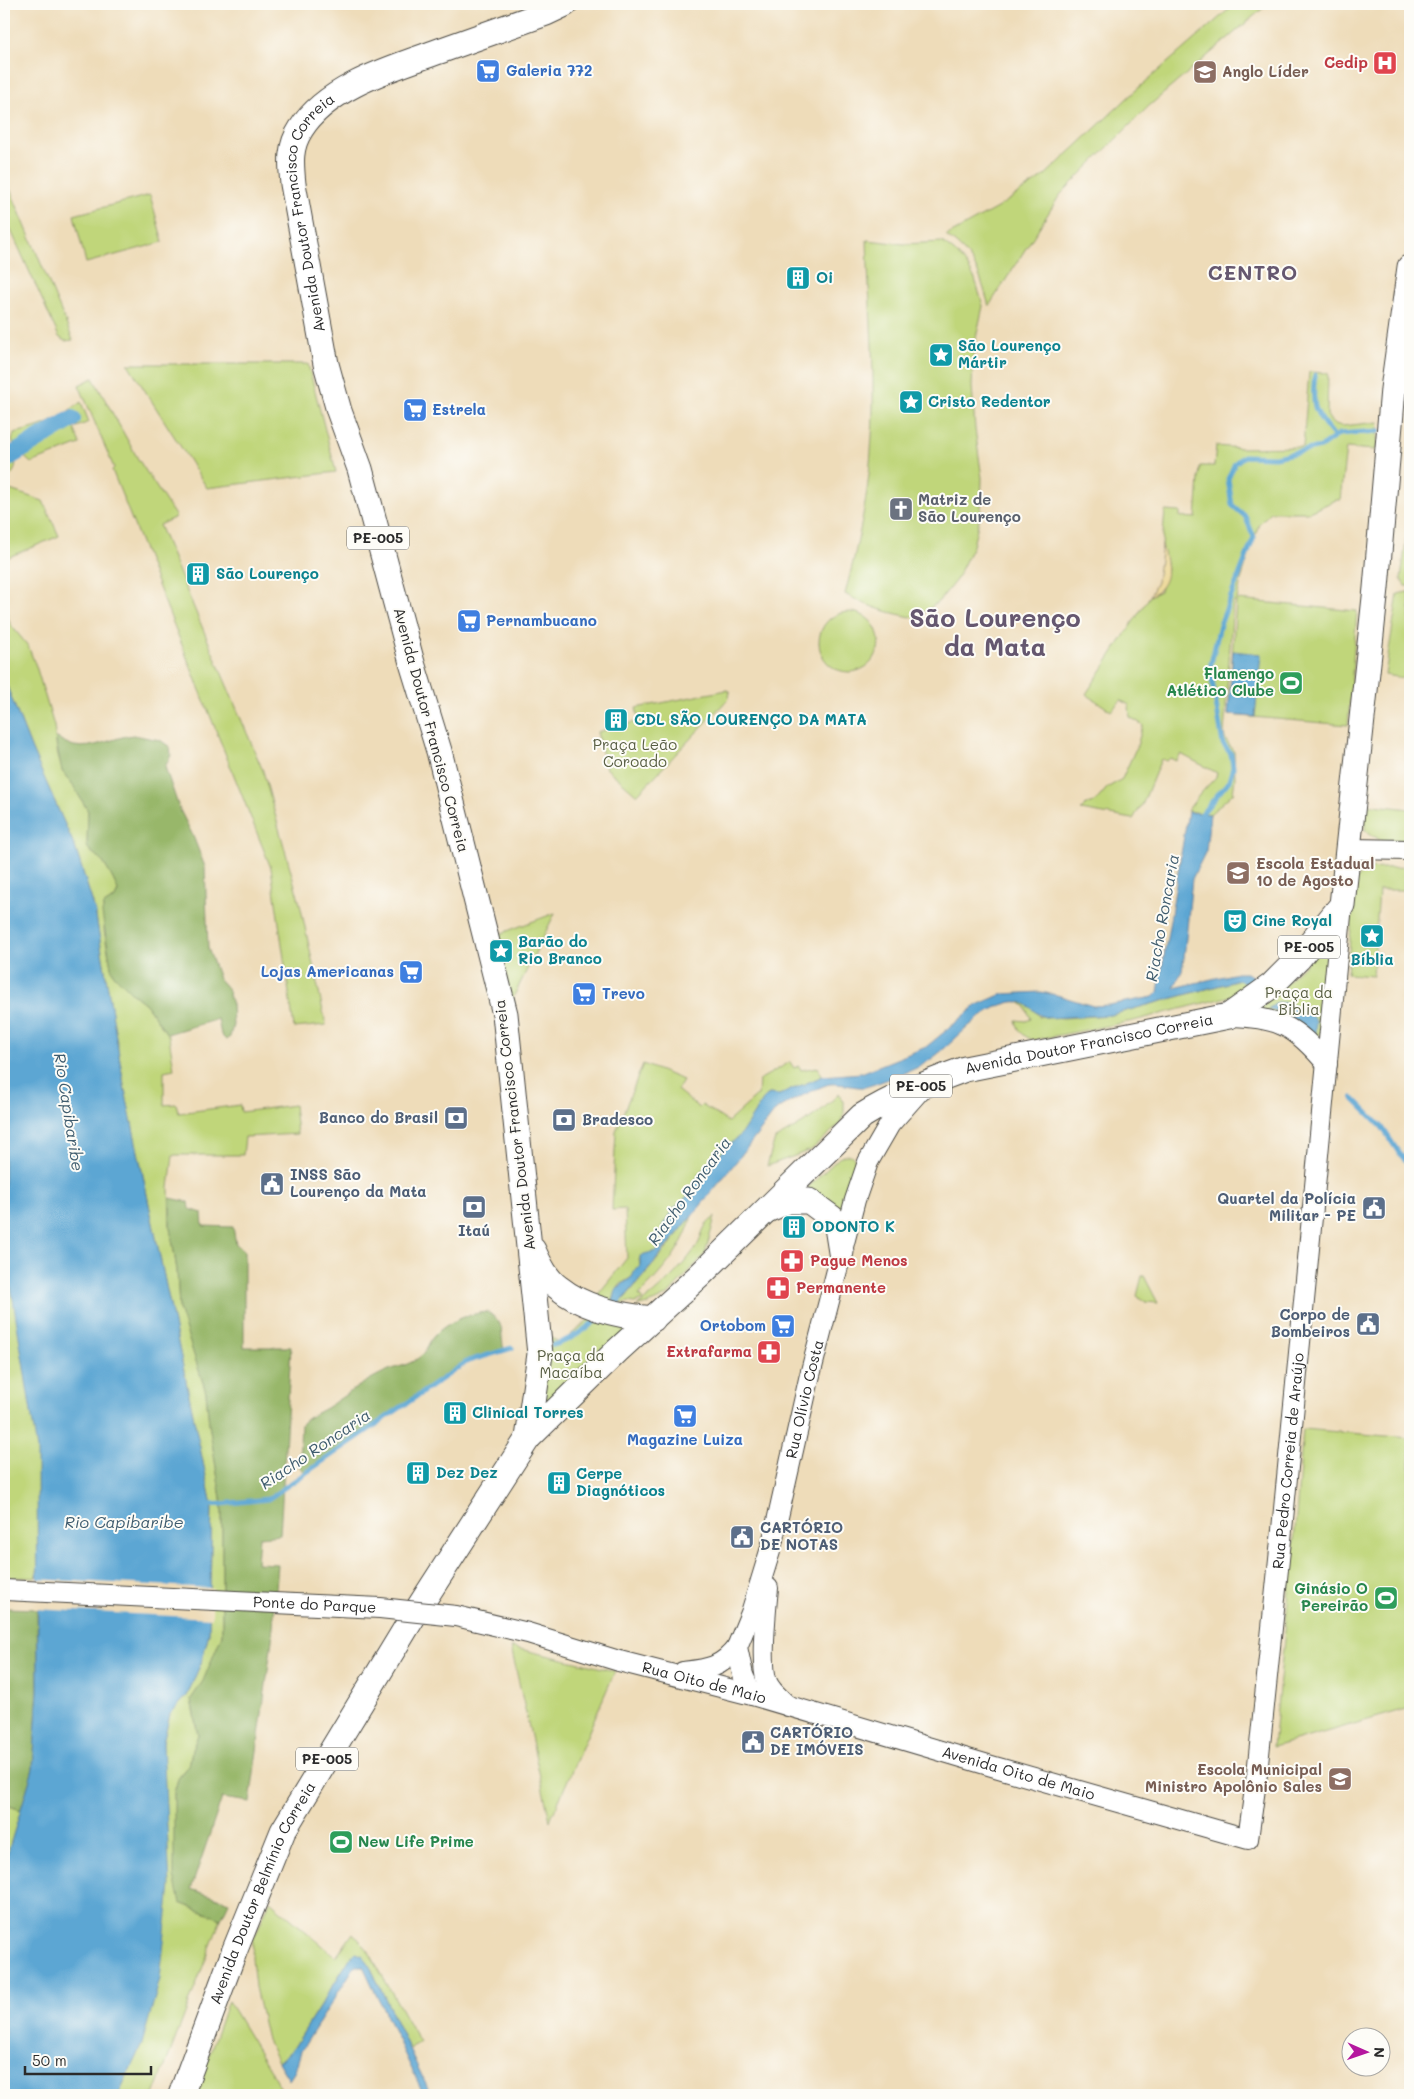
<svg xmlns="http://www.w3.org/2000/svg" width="1414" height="2099" viewBox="0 0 1414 2099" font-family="Mali,sans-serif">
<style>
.green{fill:#c0d67a;stroke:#768052}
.forest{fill:#98b76a;stroke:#62714a}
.sand{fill:#eeda9e;stroke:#8c8264}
.water{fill:#5ca6d3;stroke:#44687f}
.pier{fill:#eedcb9}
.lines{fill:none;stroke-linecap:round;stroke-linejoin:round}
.stream{stroke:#5ca6d3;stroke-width:5}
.canal{stroke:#5ca6d3;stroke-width:18}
.tertiary-casing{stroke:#484640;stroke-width:22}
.primary-casing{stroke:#484640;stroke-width:27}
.tertiary{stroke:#fff;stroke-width:20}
.primary{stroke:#fff;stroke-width:25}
.tertiary-bridge-casing{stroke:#484640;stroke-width:22;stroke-linecap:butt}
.tertiary-bridge{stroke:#fff;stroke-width:20}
.labels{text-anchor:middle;stroke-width:4;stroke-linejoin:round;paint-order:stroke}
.shield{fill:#fdfcf7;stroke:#6a6a68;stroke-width:1}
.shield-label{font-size:14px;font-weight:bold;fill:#2b2b2b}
.health-label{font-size:15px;font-weight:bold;fill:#be3a42;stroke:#fdfcf7;text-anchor:end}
.shop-label{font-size:15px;font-weight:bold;fill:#366cbe;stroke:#fdfcf7;text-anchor:start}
.education-label{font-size:15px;font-weight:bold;fill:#785e54;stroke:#fdfcf7;text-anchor:start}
.street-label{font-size:15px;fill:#2b2b2b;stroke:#fdfcf7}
.culture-label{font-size:15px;font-weight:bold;fill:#0d838f;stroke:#fdfcf7;text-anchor:start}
.worship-label{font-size:15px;font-weight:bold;fill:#5b616d;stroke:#fdfcf7;text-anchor:start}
.leisure-label{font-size:15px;font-weight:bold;fill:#27864d;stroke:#fdfcf7;text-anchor:end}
.park-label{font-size:15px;fill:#585e43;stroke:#fdfcf7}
.service-label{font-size:15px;font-weight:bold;fill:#4e5e75;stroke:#fdfcf7;text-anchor:start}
.water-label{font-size:16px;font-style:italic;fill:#3f5c6e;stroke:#fdfcf7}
.district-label{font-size:20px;font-weight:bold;letter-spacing:1px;fill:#65576f;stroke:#fdfcf7}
.town-label{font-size:25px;font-weight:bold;fill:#65576f;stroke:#fdfcf7}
</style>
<rect width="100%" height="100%" fill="#fdfcf7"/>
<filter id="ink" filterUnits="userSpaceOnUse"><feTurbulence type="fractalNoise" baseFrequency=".02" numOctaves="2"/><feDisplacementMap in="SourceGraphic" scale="10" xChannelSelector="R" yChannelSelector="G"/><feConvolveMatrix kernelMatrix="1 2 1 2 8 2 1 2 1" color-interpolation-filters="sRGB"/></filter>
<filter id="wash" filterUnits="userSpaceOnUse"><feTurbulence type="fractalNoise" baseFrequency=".0096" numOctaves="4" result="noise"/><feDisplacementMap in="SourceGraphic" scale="20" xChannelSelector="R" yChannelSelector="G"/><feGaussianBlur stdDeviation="1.12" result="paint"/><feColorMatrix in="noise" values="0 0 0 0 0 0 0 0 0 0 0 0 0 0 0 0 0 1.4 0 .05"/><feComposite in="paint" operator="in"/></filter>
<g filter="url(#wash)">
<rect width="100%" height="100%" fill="#eedcb9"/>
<!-- green -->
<g class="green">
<path d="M1235,4H1268L1149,106L1060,195L989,306C979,272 976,258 946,236L997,208L1043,177L1135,91Z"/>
<path d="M4,175L73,340L65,341L59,337L4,215Z"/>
<path d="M150,195L163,242L86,263L74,215Z"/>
<path d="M867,240L904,244L942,242L955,252L966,264L975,279L983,306L974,347L972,386L975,429L982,478L981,511L973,546L956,580L939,601L917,618C889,613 870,608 845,594C857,548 868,500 871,452C877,382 869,310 867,240Z"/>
<path d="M128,364H308L336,472L207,488Z"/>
<path d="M1309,372L1328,373L1327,415L1332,423L1342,426L1379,422L1376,450L1346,448L1340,500H1336L1309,512H1271L1259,524L1241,580L1237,600L1357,611L1348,725L1228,715L1236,601L1233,603L1224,733L1225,739L1234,752L1235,779L1233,793L1210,814L1187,811L1200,794L1216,777L1217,773L1181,754L1176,761L1170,758L1167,761L1161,759L1143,803L1133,819L1081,810L1086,805L1096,801L1107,788L1122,779L1137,746L1143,725L1130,717L1129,705L1121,700L1111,711L1086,694L1150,596L1160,591L1167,569L1162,545L1165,511L1180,512V517L1196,518L1200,466H1214L1216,446L1241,448L1303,447Z"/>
<path d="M93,378L138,459L176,517L159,525L263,771L300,904L326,1025L294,1028L271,868L112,470L114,468L79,385Z"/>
<path d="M81,402L89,422L74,428L80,444L31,463L18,451L12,441L14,433C46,426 55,421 81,402Z"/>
<path d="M14,454C18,467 15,473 4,481V455Z"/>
<path d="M4,488L43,501L59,536L4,559Z"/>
<path d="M1406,540H1410V586H1405L1401,579Z"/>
<path d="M1407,592H1410V679L1385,675L1398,594Z"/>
<path d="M4,601L10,624L28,646L36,666L54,726L57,751L62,771L74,787L88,811L87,846C90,853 97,855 102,861C108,870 115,881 118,891L115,898L104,905V931L111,967L132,993L146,1004L169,1037L174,1069L164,1071V1105L176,1104L179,1113L240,1105L241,1112L294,1105L297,1134L245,1137L243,1155H173L169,1188L170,1227L177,1270L179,1309L206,1392L209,1424L222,1504V1635L203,1682L191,1699L198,1735L192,1750L190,1762L178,1779L174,1793L180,1903L221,1919L154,2095H118L142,2044L164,1787L163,1743L170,1714L187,1696L201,1663L209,1633L212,1505L124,1085L95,910L75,847L32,750L4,679Z"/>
<circle cx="849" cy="642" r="30"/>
<path d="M727,690L730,692L729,698L637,795L606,768L597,732L639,721L636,708Z"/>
<path d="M1365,804L1410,809V848L1383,842L1365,830Z"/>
<path d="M1405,867L1404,890H1379L1373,976L1347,974L1355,882L1361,873L1366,869Z"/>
<path d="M555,913L505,1014L486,939Z"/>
<path d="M1328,942L1319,1046L1257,1011Z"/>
<path d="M1240,980L1255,990L1133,1021L1034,1040C1023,1037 1018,1030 1016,1020L1026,1021L1031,1019L1025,1006L1017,1001L1027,1003L1039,1016L1064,1018L1111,1015Z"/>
<path d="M790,1062L794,1068L799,1066L801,1070L817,1067L823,1076L779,1095L769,1094L765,1097L742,1134L699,1174L692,1190L682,1202L673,1209L664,1223L662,1236L664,1246L655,1253L645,1254L639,1259L640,1267L632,1277L619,1285L612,1302L596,1297L627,1258L625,1209L612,1210L616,1131L643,1064L683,1080L677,1090L699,1108L702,1105L728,1122L758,1095L759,1080Z"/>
<path d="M839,1093L844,1104V1114L840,1124L811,1150L767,1166L775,1139C799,1126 821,1114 839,1093Z"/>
<path d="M846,1155H851L858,1162L845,1214L806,1191L807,1188L841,1156Z"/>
<path d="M692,1214C685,1247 662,1272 639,1295L643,1300L635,1303L626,1302L618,1306L669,1246Z"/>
<path d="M715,1217L705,1254L668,1295L649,1304L637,1306C660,1290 678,1272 695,1249C705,1235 698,1229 715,1217Z"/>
<path d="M12,1258L44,1390L42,1554L35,1578L4,1577V1261Z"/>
<path d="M1142,1276H1144L1158,1303L1146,1302L1137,1296Z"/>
<path d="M593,1316L641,1330L538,1429L551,1338L561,1343Z"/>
<path d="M1303,1429L1410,1438V1708L1273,1747L1294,1542Z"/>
<path d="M511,1647L615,1671L550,1821Z"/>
<path d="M4,1804L21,1810L4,1865Z"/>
<path d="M270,1901L336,1957L353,1933L368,1950L420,2043L409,2049L368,1962L355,1953L352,1955L293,2049L278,2062L267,2040L255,1987L252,1958L253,1940Z"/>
<path d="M228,2001L285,2095H195Z"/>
</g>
<!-- forest -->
<g class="forest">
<path d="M133,735L160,740L170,747L171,755L165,767L179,808L193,836L205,867L208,948L219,979L227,988L232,1005L233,1025L230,1037L226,1040L221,1035L218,1019L167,1034L146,1004L132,993L114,975L111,967L102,913L104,905L115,898L118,891C115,881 108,870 102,861C97,855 90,853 87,846L88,811L74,787L62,771L55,737C61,740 67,744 74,746C93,750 114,737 133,735Z"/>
<path d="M170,1198L189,1202L190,1209L202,1213L203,1226L233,1227L236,1244L244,1251V1347H291L280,1535L259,1537L257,1563L278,1564L272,1640L250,1802L222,1798L191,1889L229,1902L221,1919L180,1903L174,1877V1793L178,1779L190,1762L192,1750L198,1735L191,1699L203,1681L222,1635V1504L209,1424L206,1392L179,1309L177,1270L170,1227Z"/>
<path d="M487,1312C507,1324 499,1330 504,1350L468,1361L306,1473L299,1466L301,1424C309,1416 317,1413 326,1408C346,1395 367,1379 389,1370C401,1366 413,1364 423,1354C427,1349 429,1342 433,1337C446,1322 467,1314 487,1312Z"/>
<path d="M4,1608L37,1609L38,1690L33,1769L21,1810L4,1804Z"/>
</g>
<!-- sand -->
<path class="sand" d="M1162,545C1168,567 1172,584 1150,596L1157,582Z"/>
<!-- water -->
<g class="water">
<path d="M1233,651L1261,654L1255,717L1228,715Z"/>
<path d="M4,679L32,750L75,847L95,910L124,1085L212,1505L209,1633L201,1663L187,1696L170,1714L163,1743L170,1886L160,1979L142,2044L118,2095H4V1865L33,1769L38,1690L37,1450L4,1243Z"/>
<path d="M1188,812L1210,814L1206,851L1192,879L1184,958L1182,971L1174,988L1237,973H1247L1256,979L1247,985L1239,980L1111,1015L1048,1018C1030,1014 1029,997 1008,1003C974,1012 952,1048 922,1065C915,1070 873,1085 865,1087C854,1088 842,1083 830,1084C822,1085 785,1104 776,1110C726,1177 671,1241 618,1306L612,1302L614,1299L616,1289L632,1277L636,1268L640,1267V1256C649,1251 655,1254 664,1246L662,1227L673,1209L682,1202L692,1190L699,1174L741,1134L765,1097L769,1094L779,1095L823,1076L861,1073L926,1047L977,1005L1002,994L1040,992L1057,995L1093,1006L1109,1005L1153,997L1158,992Z"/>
<path d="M1278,1002C1295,1004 1305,1007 1316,1021L1315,1037L1289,1016L1268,1009Z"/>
<path d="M355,1953L362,1955L368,1962L431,2095H424L363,1966H355L301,2051L295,2071L289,2080L278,2062L293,2049L352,1955Z"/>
</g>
<!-- pier -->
<path class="pier" d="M34,1579L213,1588L212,1618L34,1609Z"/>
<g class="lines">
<!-- stream -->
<g class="stream">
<path d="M1315,375C1311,407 1314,412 1335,437"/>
<path d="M1199,817L1229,781L1233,767L1231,754L1223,744L1210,668L1220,625L1254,537L1245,516L1232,505L1228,479L1235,463L1244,456L1275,457L1321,447L1339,434L1379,431"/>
<path d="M1353,1098L1382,1127L1399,1153L1410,1165"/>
<path d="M553,1345C570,1341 586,1329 599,1318"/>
<path d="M207,1503L212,1505L268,1499L468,1361L512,1348"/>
</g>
<!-- canal -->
<path class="canal" d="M4,460L72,419"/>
</g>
</g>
<g filter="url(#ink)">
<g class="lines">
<defs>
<g id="tertiary">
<path d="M1349,849L1410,850"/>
<path d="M1229,1016C1279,1017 1295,1026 1327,1064"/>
<path d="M768,1588C766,1609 760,1665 767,1682C771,1692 781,1699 788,1706"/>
<path id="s1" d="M619,1661L752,1695L995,1767L1248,1839L1257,1774L1281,1540L1342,905"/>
<path d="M683,1672C708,1669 721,1668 737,1647"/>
<path id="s2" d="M752,1695L743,1675L737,1647L751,1613L771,1548L809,1379L855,1200L868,1162L890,1124L921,1089"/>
</g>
<g id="primary">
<path d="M767,1210L788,1201H809L832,1218L837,1227L841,1252"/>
<path d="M533,1250C539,1263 546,1279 559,1288C585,1309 621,1316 653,1319"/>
<path id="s3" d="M528,1438L540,1354L505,1014L439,751L412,663L360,469L339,411L326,364L293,184C291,164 289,147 301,129C328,85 399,66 445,49C479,37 512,25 546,13L565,4"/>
<path id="s4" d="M181,2095L234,1952L283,1831L414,1615L528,1438L617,1351L699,1276L862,1116C894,1096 930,1082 965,1069L1229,1016L1271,986L1298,959L1342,905L1376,588L1393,389L1410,267"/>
</g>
</defs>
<!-- tertiary casing -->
<use href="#tertiary" class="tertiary-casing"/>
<!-- primary casing -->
<use href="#primary" class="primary-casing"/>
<!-- tertiary -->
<use href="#tertiary" class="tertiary"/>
<!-- primary -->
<use href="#primary" class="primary"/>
<defs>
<g id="tertiary-bridge">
<path id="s5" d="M4,1590L380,1608L456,1616L528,1633L619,1661"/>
</g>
</defs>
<!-- tertiary-bridge casing -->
<use href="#tertiary-bridge" class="tertiary-bridge-casing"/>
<!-- tertiary-bridge -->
<use href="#tertiary-bridge" class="tertiary-bridge"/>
</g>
</g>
<!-- icons -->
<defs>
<symbol id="hospital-square" viewBox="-11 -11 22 22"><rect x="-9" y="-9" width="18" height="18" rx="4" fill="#e0444e" stroke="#fdfcf7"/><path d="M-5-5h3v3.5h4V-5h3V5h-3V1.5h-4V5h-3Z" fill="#fff"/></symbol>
<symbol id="supermarket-square" viewBox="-11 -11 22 22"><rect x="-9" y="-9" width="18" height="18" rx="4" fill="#3f7fe0" stroke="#fdfcf7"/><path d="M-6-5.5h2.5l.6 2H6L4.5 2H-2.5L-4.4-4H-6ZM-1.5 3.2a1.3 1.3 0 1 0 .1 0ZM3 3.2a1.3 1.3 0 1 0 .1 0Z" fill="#fff"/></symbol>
<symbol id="school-square" viewBox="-11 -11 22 22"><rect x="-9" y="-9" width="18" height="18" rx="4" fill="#8d6e63" stroke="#fdfcf7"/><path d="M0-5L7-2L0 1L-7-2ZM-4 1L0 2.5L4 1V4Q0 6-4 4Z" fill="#fff"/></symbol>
<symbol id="building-square" viewBox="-11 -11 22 22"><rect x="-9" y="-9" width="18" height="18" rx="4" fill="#0f9aa8" stroke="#fdfcf7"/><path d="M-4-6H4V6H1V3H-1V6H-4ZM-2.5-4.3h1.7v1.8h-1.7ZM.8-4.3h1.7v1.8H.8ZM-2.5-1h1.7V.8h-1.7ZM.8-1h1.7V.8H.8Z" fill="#fff"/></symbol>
<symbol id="sight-square" viewBox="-11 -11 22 22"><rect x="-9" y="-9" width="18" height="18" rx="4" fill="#0f9aa8" stroke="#fdfcf7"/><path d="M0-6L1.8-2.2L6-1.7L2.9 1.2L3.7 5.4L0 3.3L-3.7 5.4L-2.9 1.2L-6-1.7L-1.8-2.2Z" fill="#fff"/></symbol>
<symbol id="church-square" viewBox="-11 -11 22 22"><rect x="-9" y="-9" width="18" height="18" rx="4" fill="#6b7280" stroke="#fdfcf7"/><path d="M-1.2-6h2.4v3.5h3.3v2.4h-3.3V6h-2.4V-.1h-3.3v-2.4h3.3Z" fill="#fff"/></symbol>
<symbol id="stadium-square" viewBox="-11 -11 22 22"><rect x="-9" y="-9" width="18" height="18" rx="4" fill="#2e9e5b" stroke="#fdfcf7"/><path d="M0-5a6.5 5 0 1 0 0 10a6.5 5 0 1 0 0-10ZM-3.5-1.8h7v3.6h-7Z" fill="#fff"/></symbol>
<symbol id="theatre-square" viewBox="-11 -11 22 22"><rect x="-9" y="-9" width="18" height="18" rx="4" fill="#0f9aa8" stroke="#fdfcf7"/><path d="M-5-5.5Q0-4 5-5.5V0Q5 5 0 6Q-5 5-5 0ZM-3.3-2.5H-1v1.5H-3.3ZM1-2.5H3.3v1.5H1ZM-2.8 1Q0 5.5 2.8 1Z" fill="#fff"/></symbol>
<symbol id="bank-square" viewBox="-11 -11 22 22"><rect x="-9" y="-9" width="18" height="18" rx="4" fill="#5c6f8a" stroke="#fdfcf7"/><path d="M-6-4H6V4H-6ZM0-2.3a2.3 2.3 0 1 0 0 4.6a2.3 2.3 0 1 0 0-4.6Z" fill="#fff"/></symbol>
<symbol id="civic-square" viewBox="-11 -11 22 22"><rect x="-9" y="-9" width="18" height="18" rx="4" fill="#5c6f8a" stroke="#fdfcf7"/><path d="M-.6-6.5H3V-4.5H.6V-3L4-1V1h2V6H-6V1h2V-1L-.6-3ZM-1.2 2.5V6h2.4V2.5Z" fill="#fff"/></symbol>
<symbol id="pharmacy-square" viewBox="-11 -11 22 22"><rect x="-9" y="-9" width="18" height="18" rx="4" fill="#e0444e" stroke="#fdfcf7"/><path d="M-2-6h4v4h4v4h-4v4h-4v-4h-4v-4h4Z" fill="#fff"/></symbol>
</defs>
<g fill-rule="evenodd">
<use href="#hospital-square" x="1371" y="49" width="28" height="28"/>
<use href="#supermarket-square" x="474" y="57" width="28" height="28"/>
<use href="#school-square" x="1191" y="58" width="28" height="28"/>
<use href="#building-square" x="784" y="264" width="28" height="28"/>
<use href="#sight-square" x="927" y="341" width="28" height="28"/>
<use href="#sight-square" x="897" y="388" width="28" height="28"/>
<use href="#supermarket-square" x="401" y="396" width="28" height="28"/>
<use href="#church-square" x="887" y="495" width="28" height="28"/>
<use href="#building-square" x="184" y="560" width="28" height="28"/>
<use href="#supermarket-square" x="455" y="607" width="28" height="28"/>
<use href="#stadium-square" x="1277" y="669" width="28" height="28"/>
<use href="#building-square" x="602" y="706" width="28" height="28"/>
<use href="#school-square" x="1224" y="859" width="28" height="28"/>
<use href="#theatre-square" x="1221" y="907" width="28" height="28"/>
<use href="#sight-square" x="1358" y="922" width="28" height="28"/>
<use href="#sight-square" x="487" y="937" width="28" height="28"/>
<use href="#supermarket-square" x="397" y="958" width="28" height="28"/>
<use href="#supermarket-square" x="570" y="980" width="28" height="28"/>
<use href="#bank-square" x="442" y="1104" width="28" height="28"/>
<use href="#bank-square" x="550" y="1106" width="28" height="28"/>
<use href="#civic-square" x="258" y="1170" width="28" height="28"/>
<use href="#bank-square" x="460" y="1193" width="28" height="28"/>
<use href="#civic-square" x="1360" y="1194" width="28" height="28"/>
<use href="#building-square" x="780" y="1213" width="28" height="28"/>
<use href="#pharmacy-square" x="778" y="1247" width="28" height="28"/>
<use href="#pharmacy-square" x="764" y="1274" width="28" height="28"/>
<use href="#civic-square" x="1354" y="1310" width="28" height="28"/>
<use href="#supermarket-square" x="769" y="1312" width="28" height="28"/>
<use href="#pharmacy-square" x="755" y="1338" width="28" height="28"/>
<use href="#building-square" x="441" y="1399" width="28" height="28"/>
<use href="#supermarket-square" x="671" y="1402" width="28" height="28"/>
<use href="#building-square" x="404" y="1459" width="28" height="28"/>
<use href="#building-square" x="545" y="1469" width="28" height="28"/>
<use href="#civic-square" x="728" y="1523" width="28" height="28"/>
<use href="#stadium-square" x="1372" y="1584" width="28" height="28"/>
<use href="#civic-square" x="739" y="1728" width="28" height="28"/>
<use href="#school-square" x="1326" y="1765" width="28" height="28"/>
<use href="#stadium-square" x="327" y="1828" width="28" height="28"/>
</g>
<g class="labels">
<!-- shield labels -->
<g class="shield">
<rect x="347" y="526.5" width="62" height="23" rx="4"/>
<rect x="1278" y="935.5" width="62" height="23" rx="4"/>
<rect x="890" y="1074.5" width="62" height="23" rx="4"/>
<rect x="296" y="1747.5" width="62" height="23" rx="4"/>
</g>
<g class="shield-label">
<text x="378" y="543">PE-005</text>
<text x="1309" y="952">PE-005</text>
<text x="921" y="1091">PE-005</text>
<text x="327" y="1764">PE-005</text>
</g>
<!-- health labels -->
<g class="health-label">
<text x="1368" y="68">Cedip</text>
<text x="810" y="1266" text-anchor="start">Pague Menos</text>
<text x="796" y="1293" text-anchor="start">Permanente</text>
<text x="752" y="1357">Extrafarma</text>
</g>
<!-- shop labels -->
<g class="shop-label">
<text x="506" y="76">Galeria 772</text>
<text x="432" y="415">Estrela</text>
<text x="486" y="626">Pernambucano</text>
<text x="394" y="977" text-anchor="end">Lojas Americanas</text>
<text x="602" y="999">Trevo</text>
<text x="766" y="1331" text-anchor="end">Ortobom</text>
<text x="685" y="1445" text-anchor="middle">Magazine Luiza</text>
</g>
<!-- education labels -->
<g class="education-label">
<text x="1222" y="77">Anglo Líder</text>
<text x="1256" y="869">Escola Estadual<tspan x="1256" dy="17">10 de Agosto</tspan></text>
<text x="1322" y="1775" text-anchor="end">Escola Municipal<tspan x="1322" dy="17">Ministro Apolônio Sales</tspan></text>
</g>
<!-- street labels -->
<g class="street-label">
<text dy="5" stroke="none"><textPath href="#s3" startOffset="1260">Avenida Doutor Francisco Correia</textPath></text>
<text transform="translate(431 730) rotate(75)" y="5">Avenida Doutor Francisco Correia</text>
<text dy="5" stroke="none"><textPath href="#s4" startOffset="1450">Avenida Doutor Francisco Correia</textPath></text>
<text transform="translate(515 1125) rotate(-97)" y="5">Avenida Doutor Francisco Correia</text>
<text dy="5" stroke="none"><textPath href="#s2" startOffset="308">Rua Olívio Costa</textPath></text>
<text dy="5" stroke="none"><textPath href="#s1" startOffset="1034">Rua Pedro Correia de Araújo</textPath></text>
<text dy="5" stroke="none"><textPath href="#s5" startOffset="311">Ponte do Parque</textPath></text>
<text dy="5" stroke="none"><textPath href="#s1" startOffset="88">Rua Oito de Maio</textPath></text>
<text dy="5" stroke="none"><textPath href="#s1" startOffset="415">Avenida Oito de Maio</textPath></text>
<text dy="5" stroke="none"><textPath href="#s4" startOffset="218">Avenida Doutor Belmínio Correia</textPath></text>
</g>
<!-- culture labels -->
<g class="culture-label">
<text x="816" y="283">Oi</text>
<text x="958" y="351">São Lourenço<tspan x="958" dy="17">Mártir</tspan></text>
<text x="928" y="407">Cristo Redentor</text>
<text x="216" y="579">São Lourenço</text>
<text x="634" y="725">CDL SÃO LOURENÇO DA MATA</text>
<text x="1252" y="926">Cine Royal</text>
<text x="518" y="947">Barão do<tspan x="518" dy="17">Rio Branco</tspan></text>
<text x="1372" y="965" text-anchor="middle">Bíblia</text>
<text x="812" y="1232">ODONTO K</text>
<text x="472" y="1418">Clinical Torres</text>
<text x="436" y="1478">Dez Dez</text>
<text x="576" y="1479">Cerpe<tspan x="576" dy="17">Diagnóticos</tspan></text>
</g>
<!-- worship labels -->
<g class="worship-label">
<text x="918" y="505">Matriz de<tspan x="918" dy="17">São Lourenço</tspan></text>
</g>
<!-- leisure labels -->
<g class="leisure-label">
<text x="1274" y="679">Flamengo<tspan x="1274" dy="17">Atlético Clube</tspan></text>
<text x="1368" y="1594">Ginásio O<tspan x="1368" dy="17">Pereirão</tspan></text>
<text x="358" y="1847" text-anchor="start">New Life Prime</text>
</g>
<!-- park labels -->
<g class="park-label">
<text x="635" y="750">Praça Leão<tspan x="635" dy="17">Coroado</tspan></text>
<text x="1299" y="998">Praça da<tspan x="1299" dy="17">Biblia</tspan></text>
<text x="571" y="1361">Praça da<tspan x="571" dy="17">Macaíba</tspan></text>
</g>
<!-- service labels -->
<g class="service-label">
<text x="438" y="1123" text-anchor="end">Banco do Brasil</text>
<text x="582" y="1125">Bradesco</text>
<text x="290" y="1180">INSS São<tspan x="290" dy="17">Lourenço da Mata</tspan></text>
<text x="1356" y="1204" text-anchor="end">Quartel da Polícia<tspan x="1356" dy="17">Militar - PE</tspan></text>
<text x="474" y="1236" text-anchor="middle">Itaú</text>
<text x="1350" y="1320" text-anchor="end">Corpo de<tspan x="1350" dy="17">Bombeiros</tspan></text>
<text x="760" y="1533">CARTÓRIO<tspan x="760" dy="17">DE NOTAS</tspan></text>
<text x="770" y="1738">CARTÓRIO<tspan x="770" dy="17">DE IMÓVEIS</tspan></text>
</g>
<!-- water labels -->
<g class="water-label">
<text transform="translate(1162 918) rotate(-80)" y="6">Riacho Roncaria</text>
<text transform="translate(69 1112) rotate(81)" y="6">Rio Capibaribe</text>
<text transform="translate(689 1191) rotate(-54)" y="6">Riacho Roncaria</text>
<text transform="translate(315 1449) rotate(-34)" y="6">Riacho Roncaria</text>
<text x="124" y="1528">Rio Capibaribe</text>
</g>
<!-- district labels -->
<g class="district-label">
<text x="1253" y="280">CENTRO</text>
</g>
<!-- town labels -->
<g class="town-label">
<text x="995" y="627">São Lourenço<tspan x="995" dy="29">da Mata</tspan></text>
</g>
</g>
<!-- margin -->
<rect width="1414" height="2099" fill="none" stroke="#fdfcf7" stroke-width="20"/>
<!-- north arrow -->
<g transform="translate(1366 2052) rotate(92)"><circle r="24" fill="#fdfcf7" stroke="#a9a8a5"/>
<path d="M0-4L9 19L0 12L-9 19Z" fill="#b5179e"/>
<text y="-8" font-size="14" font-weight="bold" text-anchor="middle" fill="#2b2b2b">N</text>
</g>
<!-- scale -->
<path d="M25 2066v8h126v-8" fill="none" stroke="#2b2b2b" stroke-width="2.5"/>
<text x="32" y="2066" font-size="15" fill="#2b2b2b" stroke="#fdfcf7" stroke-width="4" paint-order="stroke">50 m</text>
</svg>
